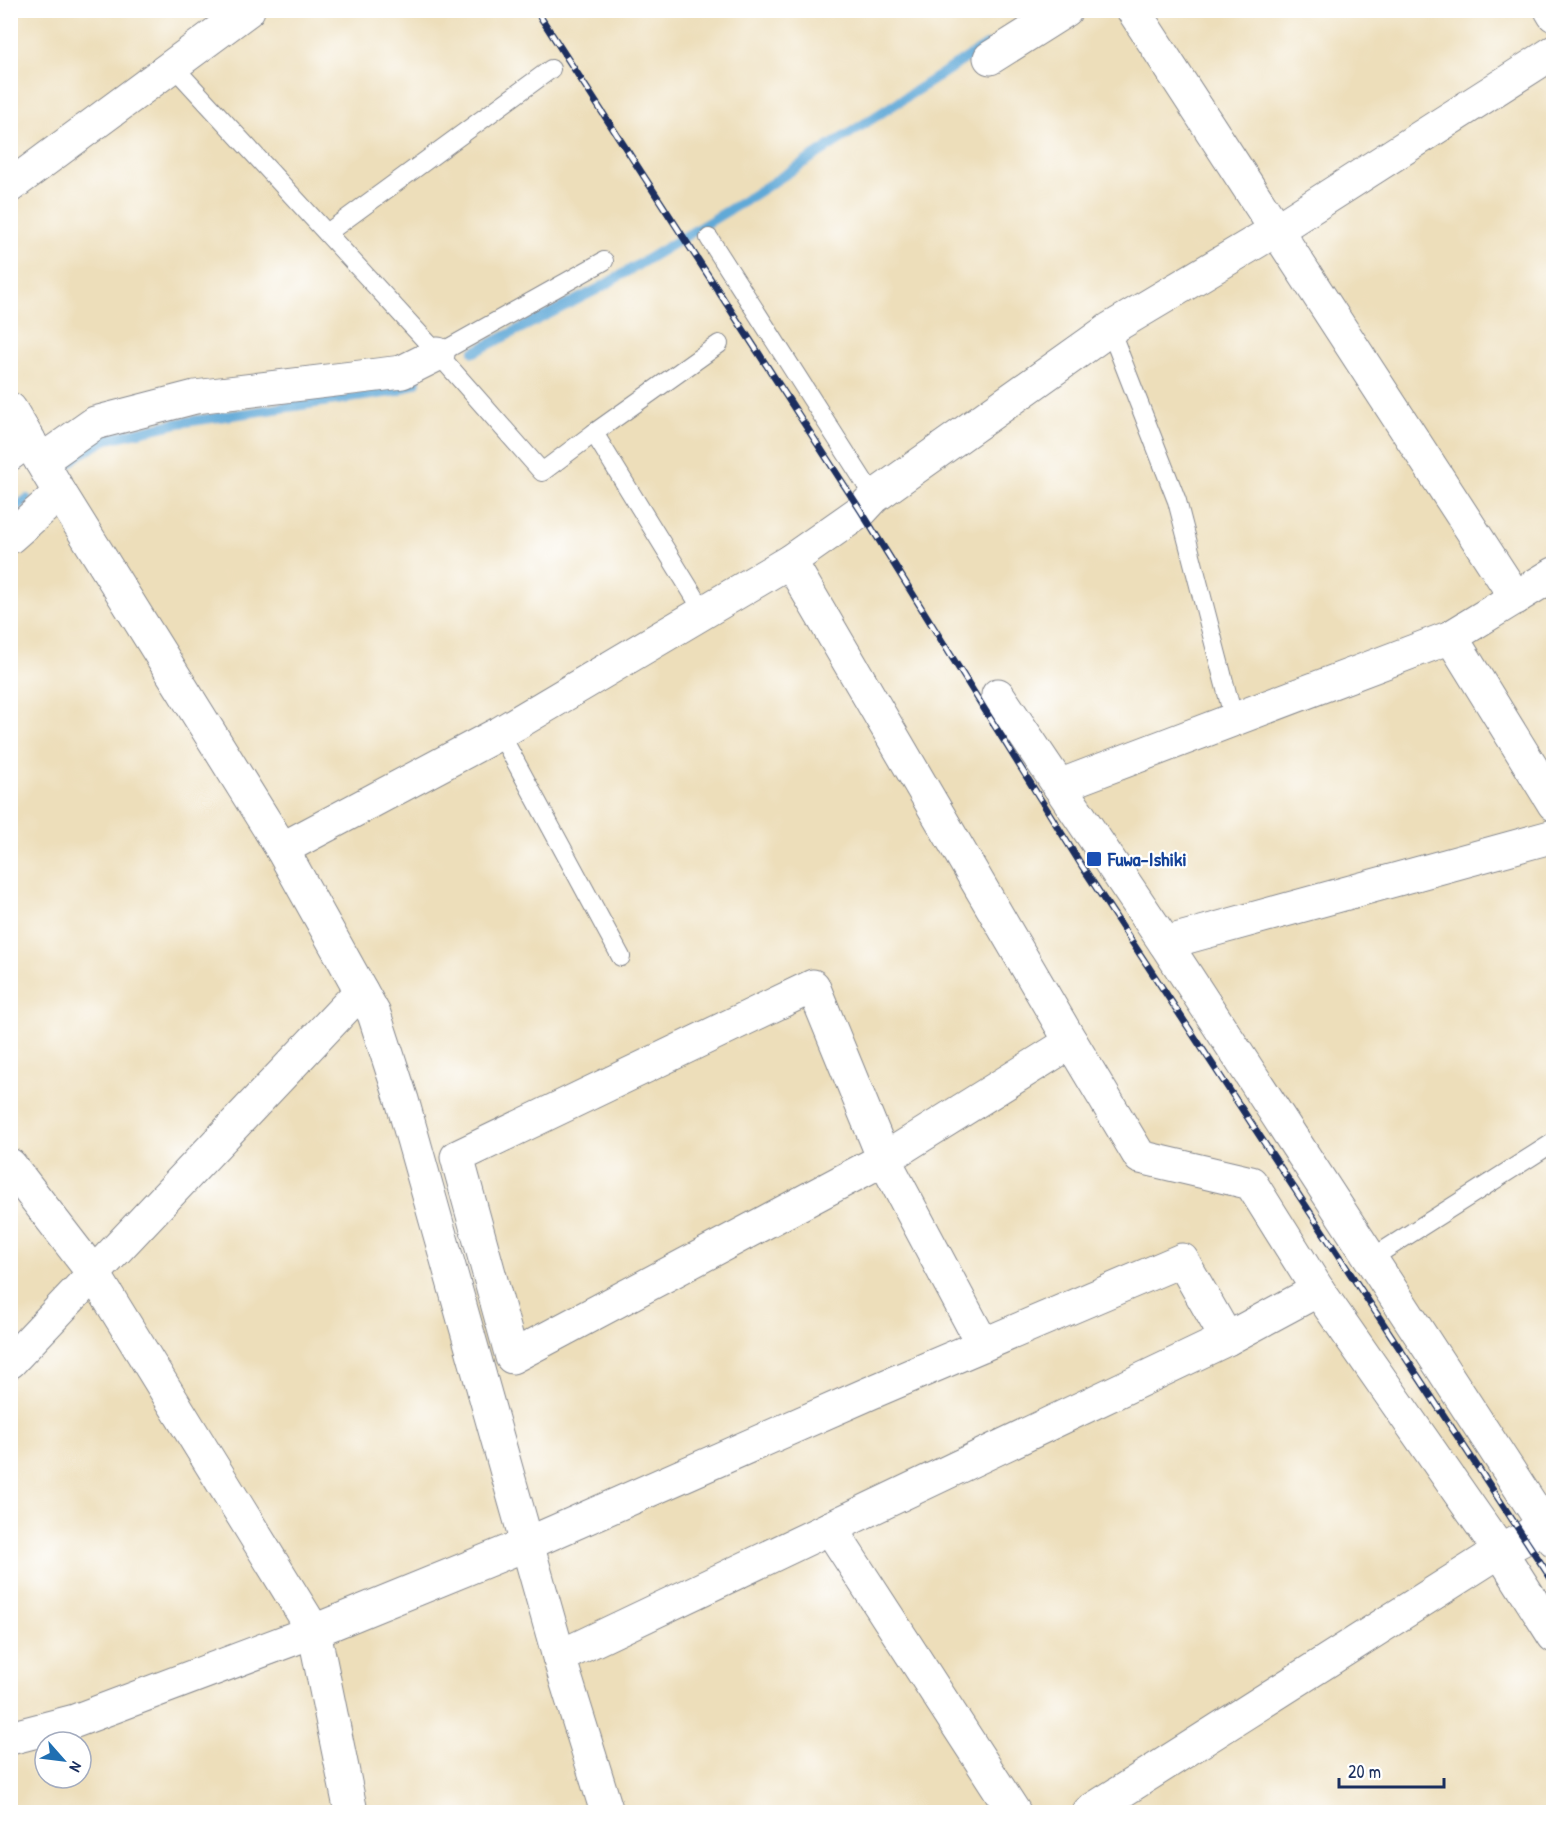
<svg xmlns="http://www.w3.org/2000/svg" width="1564" height="1823" viewBox="0 0 1564 1823" font-family="'Patrick Hand',sans-serif">
<style>
.lines{fill:none;stroke-linecap:round;stroke-linejoin:round}
.stream{stroke:#60a9d7;stroke-width:10}
.lane-casing{stroke:#84868c;stroke-width:20}
.street-casing{stroke:#84868c;stroke-width:35}
.secondary-casing{stroke:#84868c;stroke-width:35}
.lane{stroke:#fff;stroke-width:18}
.street{stroke:#fff;stroke-width:33}
.secondary{stroke:#fff;stroke-width:33}
.rail-casing{stroke:#1b2f5e;stroke-width:7}
.rail{stroke:#fff;stroke-width:4.5;stroke-dasharray:14;stroke-linecap:butt}
.transit-dot{fill:#1a4fb4;stroke:#fff;stroke-width:2}
.labels{text-anchor:middle;stroke-width:4.5;stroke-linejoin:round;paint-order:stroke}
.transit-label{font-size:20px;font-weight:bold;fill:#164399;stroke:#fff;text-anchor:start}
</style>
<rect width="100%" height="100%" fill="#fff"/>
<filter id="ink" filterUnits="userSpaceOnUse"><feTurbulence type="fractalNoise" baseFrequency=".0167" numOctaves="2"/><feDisplacementMap in="SourceGraphic" scale="12" xChannelSelector="R" yChannelSelector="G"/><feConvolveMatrix kernelMatrix="1 2 1 2 8 2 1 2 1" color-interpolation-filters="sRGB"/></filter>
<filter id="wash" filterUnits="userSpaceOnUse"><feTurbulence type="fractalNoise" baseFrequency=".008" numOctaves="4" result="noise"/><feDisplacementMap in="SourceGraphic" scale="24" xChannelSelector="R" yChannelSelector="G"/><feGaussianBlur stdDeviation="1.35" result="paint"/><feColorMatrix in="noise" values="0 0 0 0 0 0 0 0 0 0 0 0 0 0 0 0 0 1.4 0 .05"/><feComposite in="paint" operator="in"/></filter>
<g filter="url(#wash)">
<rect width="100%" height="100%" fill="#eddeba"/>
<g class="lines">
<!-- stream -->
<g class="stream">
<path d="M474,352L598,289L744,201L987,45"/>
<path d="M66,466L79,455L107,439L178,423L398,391L416,382"/>
<path d="M10,513L27,499"/>
</g>
</g>
</g>
<g filter="url(#ink)">
<g class="lines">
<defs>
<g id="lane">
<path d="M173,66L438,354L542,472L594,433L704,612"/>
<path d="M327,233L551,69"/>
<path d="M709,238L874,497"/>
<path d="M1110,329L1177,501L1234,720"/>
<path d="M438,354L604,261"/>
<path d="M594,433L719,344"/>
<path d="M500,733L621,957"/>
<path d="M1372,1258L1554,1142"/>
</g>
<g id="street">
<path d="M1133,10L1516,598"/>
<path d="M1551,10L1554,15"/>
<path d="M990,58L1066,10"/>
<path d="M10,186L248,10"/>
<path d="M10,454L29,440"/>
<path d="M41,461L95,423L195,397L402,372L438,354"/>
<path d="M10,537L60,493"/>
<path d="M790,561L1071,1042"/>
<path d="M1554,574L1451,637L1554,804"/>
<path d="M998,695L1165,943"/>
<path d="M1059,786L1451,637"/>
<path d="M1554,836L1165,943L1554,1540"/>
<path d="M282,849L500,733L790,561L861,511L874,497L1110,329L1276,230L1554,52"/>
<path d="M10,1165L94,1274L314,1631L351,1812"/>
<path d="M1318,1290L1500,1551L1554,1636"/>
<path d="M10,1362L361,991"/>
<path d="M830,1528L1014,1812"/>
<path d="M559,1657L1227,1339"/>
<path d="M10,1738L75,1721L314,1631L527,1544L870,1393L1182,1260L1227,1339L1318,1290L1251,1183L1140,1157L1071,1042L884,1159L512,1357L457,1157L813,986L884,1159L983,1345"/>
<path d="M1089,1812L1500,1551L1523,1539L1554,1517"/>
</g>
<path id="secondary" d="M10,409L60,493L282,849L374,1014L402,1100L559,1657L607,1812"/>
</defs>
<!-- lane casing -->
<use href="#lane" class="lane-casing"/>
<!-- street casing -->
<use href="#street" class="street-casing"/>
<!-- secondary casing -->
<use href="#secondary" class="secondary-casing"/>
<!-- lane -->
<use href="#lane" class="lane"/>
<!-- street -->
<use href="#street" class="street"/>
<!-- secondary -->
<use href="#secondary" class="secondary"/>
<defs>
<path id="rail" d="M536,10L861,511L1082,866L1554,1583"/>
</defs>
<!-- rail casing -->
<use href="#rail" class="rail-casing"/>
<!-- rail -->
<use href="#rail" class="rail"/>
</g>
</g>
<!-- markers -->
<rect class="transit-dot" x="1086" y="851" width="16" height="16" rx="3"/>
<g class="labels">
<!-- transit labels -->
<g class="transit-label">
<text x="1108" y="866">Fuwa-Ishiki</text>
</g>
</g>
<!-- margin -->
<rect width="1564" height="1823" fill="none" stroke="#fff" stroke-width="36"/>
<!-- north arrow -->
<g transform="translate(63 1760) rotate(118)"><circle r="28" fill="#ffffff" stroke="#a4acbf" stroke-width="1.5"/>
<path d="M0-4.5L10 22L0 15L-10 22Z" fill="#1f6fb2"/>
<text y="-9" font-size="16" font-weight="bold" text-anchor="middle" fill="#1b2f5e">N</text>
</g>
<!-- scale -->
<path d="M1339 1778v9h105v-9" fill="none" stroke="#1b2f5e" stroke-width="3"/>
<text x="1348" y="1778" font-size="18" fill="#1b2f5e" stroke="#ffffff" stroke-width="4.5" paint-order="stroke">20 m</text>
</svg>
